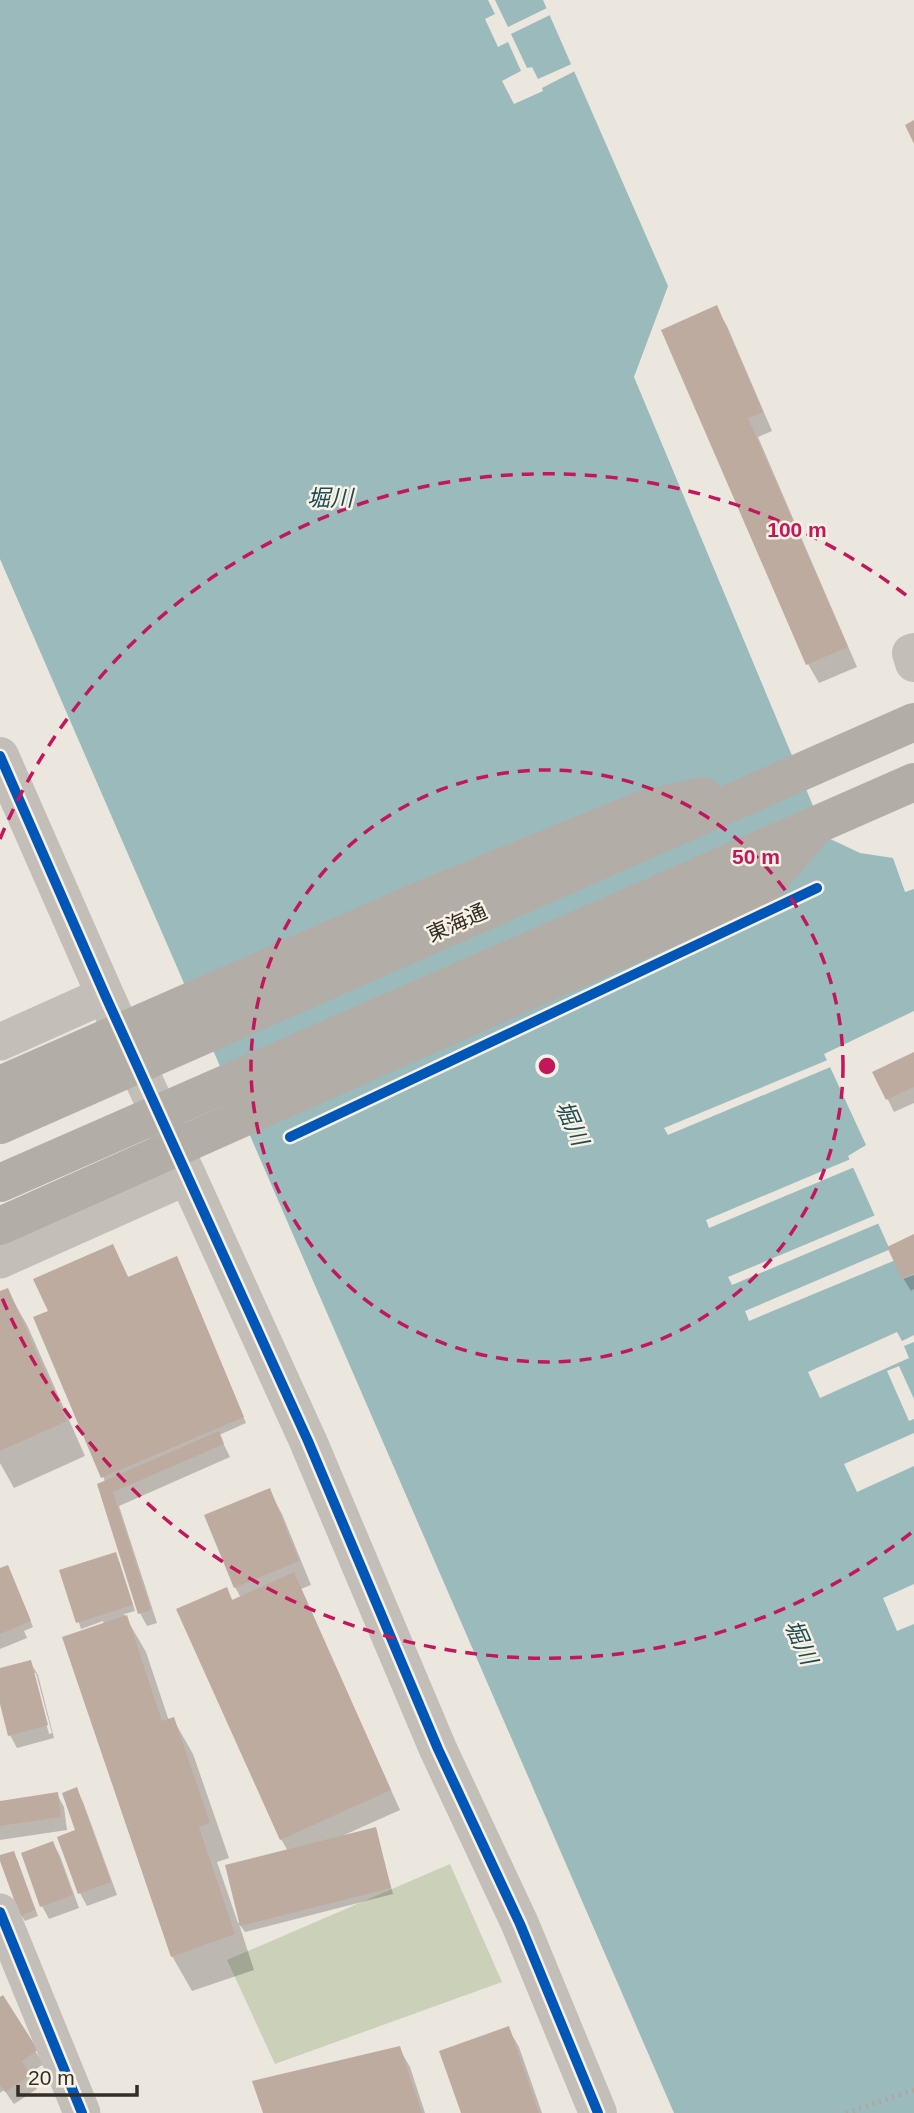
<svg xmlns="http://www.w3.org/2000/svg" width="914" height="2113" viewBox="0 0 914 2113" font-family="Helvetica,'Noto Sans JP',sans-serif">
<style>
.green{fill:#cbd1b9}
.water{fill:#9bbabc}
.pier{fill:#ebe6de}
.shadow{fill:#0003;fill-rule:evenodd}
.building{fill:#beaba0}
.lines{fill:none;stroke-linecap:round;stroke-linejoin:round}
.minor{stroke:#c4beb8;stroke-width:37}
.tertiary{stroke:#c4beb8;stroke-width:38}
.rail{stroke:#aca7a2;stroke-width:5;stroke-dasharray:2 5;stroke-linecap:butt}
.primary-bridge{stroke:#b3ada7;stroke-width:38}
.cycleway-casing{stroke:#f8f1e5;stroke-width:15}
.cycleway{stroke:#0057b8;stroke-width:10}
.ring{fill:none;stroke:#c2185b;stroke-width:3.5;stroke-dasharray:12 9}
.labels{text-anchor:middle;stroke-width:5;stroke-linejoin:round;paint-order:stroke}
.street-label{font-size:21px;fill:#342c26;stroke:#f8f1e5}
.water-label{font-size:23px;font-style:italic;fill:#1d4d54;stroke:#f8f1e5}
.centre{fill:#c2185b;stroke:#f8f1e5;stroke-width:3.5}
.ring-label{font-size:21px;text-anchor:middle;font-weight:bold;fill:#c2185b;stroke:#f8f1e5;stroke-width:5;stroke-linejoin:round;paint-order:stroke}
</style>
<rect width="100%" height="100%" fill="#ebe6de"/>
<!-- green -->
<path class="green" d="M450,1864L502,1982L275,2064L227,1960Z"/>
<!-- water -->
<path class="water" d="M0,0H543L668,286L634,377L826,837L860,853L893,858L905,892L914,889V1011L824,1054L866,1145L848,1156L903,1279L914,1275V2113H674L0,559Z"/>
<!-- pier -->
<g class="pier">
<path d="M488,0H495L508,27L547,8L550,15L511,34L527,68L532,67L538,79L574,63L577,70L542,88L543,91L514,104L502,81L521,71L508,42L498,47L485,19L495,14Z"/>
<path d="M830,1059L833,1066L668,1135L664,1128Z"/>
<path d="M853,1158L857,1166L709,1228L706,1220Z"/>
<path d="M878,1214L882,1222L732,1285L728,1277Z"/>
<path d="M893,1248L898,1259L749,1321L745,1311Z"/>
<path d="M897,1332L902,1341L914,1335V1342L904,1346L909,1358L820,1398L808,1372Z"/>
<path d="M899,1366L914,1399V1419L909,1421L887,1371Z"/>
<path d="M914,1433V1466L857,1492L844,1464Z"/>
<path d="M914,1584V1624L897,1631L883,1598Z"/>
</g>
<!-- shadow -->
<g class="shadow">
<path d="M716,308L727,326L772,431L758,437L857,667L819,683L808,664L663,330Z"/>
<path d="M914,1054V1103L894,1112L875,1073Z"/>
<path d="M914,1236V1289L911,1291L903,1278Z"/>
<path d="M113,1246L129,1279L179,1264L246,1423L219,1435L230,1457L119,1506L157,1623L147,1626L140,1613L105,1482L50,1312Z"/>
<path d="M7,1290L27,1325L85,1456L14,1488L0,1463V1293Z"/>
<path d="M269,1490L282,1514L311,1585L301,1589L400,1810L342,1836L375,1829L393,1894L245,1932L239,1924L254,1970L192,1991L172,1956L104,1625L103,1621L81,1629L61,1571L119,1561L135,1611L124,1614L146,1652L169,1721L173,1719L193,1754L229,1858L217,1862L238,1923L241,1922L288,1851L281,1839L226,1589L233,1601L241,1598L235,1587Z"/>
<path d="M0,1570L11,1573L33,1627L24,1631L27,1638L0,1649Z"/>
<path d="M30,1662L38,1675L54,1738L17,1748L10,1735L0,1697V1670ZM33,1673H36L52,1733L49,1734Z"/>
<path d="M76,1789L83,1802L117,1895L87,1906L80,1893Z"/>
<path d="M57,1794L64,1807L67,1830L0,1840V1803Z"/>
<path d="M53,1843L60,1856L79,1908L49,1919L42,1906Z"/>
<path d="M17,1859L38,1916L25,1921L21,1915Z"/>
<path d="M0,1999L44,2064L28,2074L37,2089L14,2104L4,2090L0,2093Z"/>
<path d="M508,2028L519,2047L542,2113H463Z"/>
<path d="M399,2048L410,2067L425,2113H265Z"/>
</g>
<!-- building -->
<g class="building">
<path d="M914,120V144L905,125Z"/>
<path d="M717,305L763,412L748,418L848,647L806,665L661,330Z"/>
<path d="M914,1052V1087L886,1100L872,1072Z"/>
<path d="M914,1234V1273L902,1279L887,1247Z"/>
<path d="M113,1244L128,1277L177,1256L244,1417L101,1478L33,1317L48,1311L33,1279Z"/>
<path d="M8,1288L67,1421L0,1451V1291Z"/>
<path d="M219,1431L224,1444L113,1492L151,1610L138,1614L97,1484Z"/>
<path d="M270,1488L299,1561L234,1588L204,1515Z"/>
<path d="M116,1552L133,1605L76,1623L59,1570Z"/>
<path d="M8,1565L31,1621L0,1634V1568Z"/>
<path d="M294,1572L391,1790L280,1840L176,1609L227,1587L232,1600Z"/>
<path d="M127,1615L162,1721L174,1717L210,1823L199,1827L235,1934L171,1957L62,1637Z"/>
<path d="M31,1660L48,1725L8,1736L0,1704V1668Z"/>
<path d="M77,1787L111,1882L78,1894L57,1837L75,1830L62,1793Z"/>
<path d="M58,1792L61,1817L0,1826V1801Z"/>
<path d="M376,1827L391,1888L240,1926L225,1865Z"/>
<path d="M53,1841L73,1895L40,1907L21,1853Z"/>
<path d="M14,1851L35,1910L20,1916L0,1861V1855Z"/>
<path d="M3,1995L38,2050L22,2061L31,2075L5,2092L0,2085V1997Z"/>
<path d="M509,2026L539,2113H461L439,2051Z"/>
<path d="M400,2046L422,2113H263L252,2081Z"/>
</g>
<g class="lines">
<!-- minor -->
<g class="minor">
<path d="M0,1042L105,995"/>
<path d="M0,1260L188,1176"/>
<path d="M0,1912L82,2113"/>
</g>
<!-- tertiary -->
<g class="tertiary">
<path d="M914,652L911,653L914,663"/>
<path d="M0,756L105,995L308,1441L438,1749L520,1924L598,2113"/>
</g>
<!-- rail -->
<path class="rail" d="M846,2113L914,2090"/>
<!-- primary-bridge -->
<g class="primary-bridge">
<path d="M0,1085L417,902L639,811L703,796"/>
<path d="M0,1125L914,722"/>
<path d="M0,1183L914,782"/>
<path d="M0,1226L765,885L810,832"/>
</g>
<defs>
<g id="cycleway">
<path d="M0,756L105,995L308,1441L438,1749L520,1924L598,2113"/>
<path d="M290,1137L817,888"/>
<path d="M0,1912L82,2113"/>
</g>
</defs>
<!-- cycleway casing -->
<use href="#cycleway" class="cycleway-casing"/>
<!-- cycleway -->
<use href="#cycleway" class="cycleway"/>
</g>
<!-- distance rings -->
<g class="ring">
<circle cx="547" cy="1066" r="296"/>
<path d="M911 1533A592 592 0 0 1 0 1293M0 839A592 592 0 0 1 911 599"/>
</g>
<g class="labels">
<!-- street labels -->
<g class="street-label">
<text transform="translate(457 923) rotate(-24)" y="7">東海通</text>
</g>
<!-- water labels -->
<g class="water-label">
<text x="330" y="506">堀川</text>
<text transform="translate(572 1123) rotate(66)" y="8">堀川</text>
<text transform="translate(801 1642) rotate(66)" y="8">堀川</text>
</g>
</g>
<circle cx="547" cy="1066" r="10" class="centre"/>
<g class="ring-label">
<text x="797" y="537">100 m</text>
<text x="756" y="864">50 m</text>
</g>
<!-- scale -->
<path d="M18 2085v10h119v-10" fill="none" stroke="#342c26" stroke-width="3.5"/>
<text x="28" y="2085" font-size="21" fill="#342c26" stroke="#f8f1e5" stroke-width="5" paint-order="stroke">20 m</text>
</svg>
